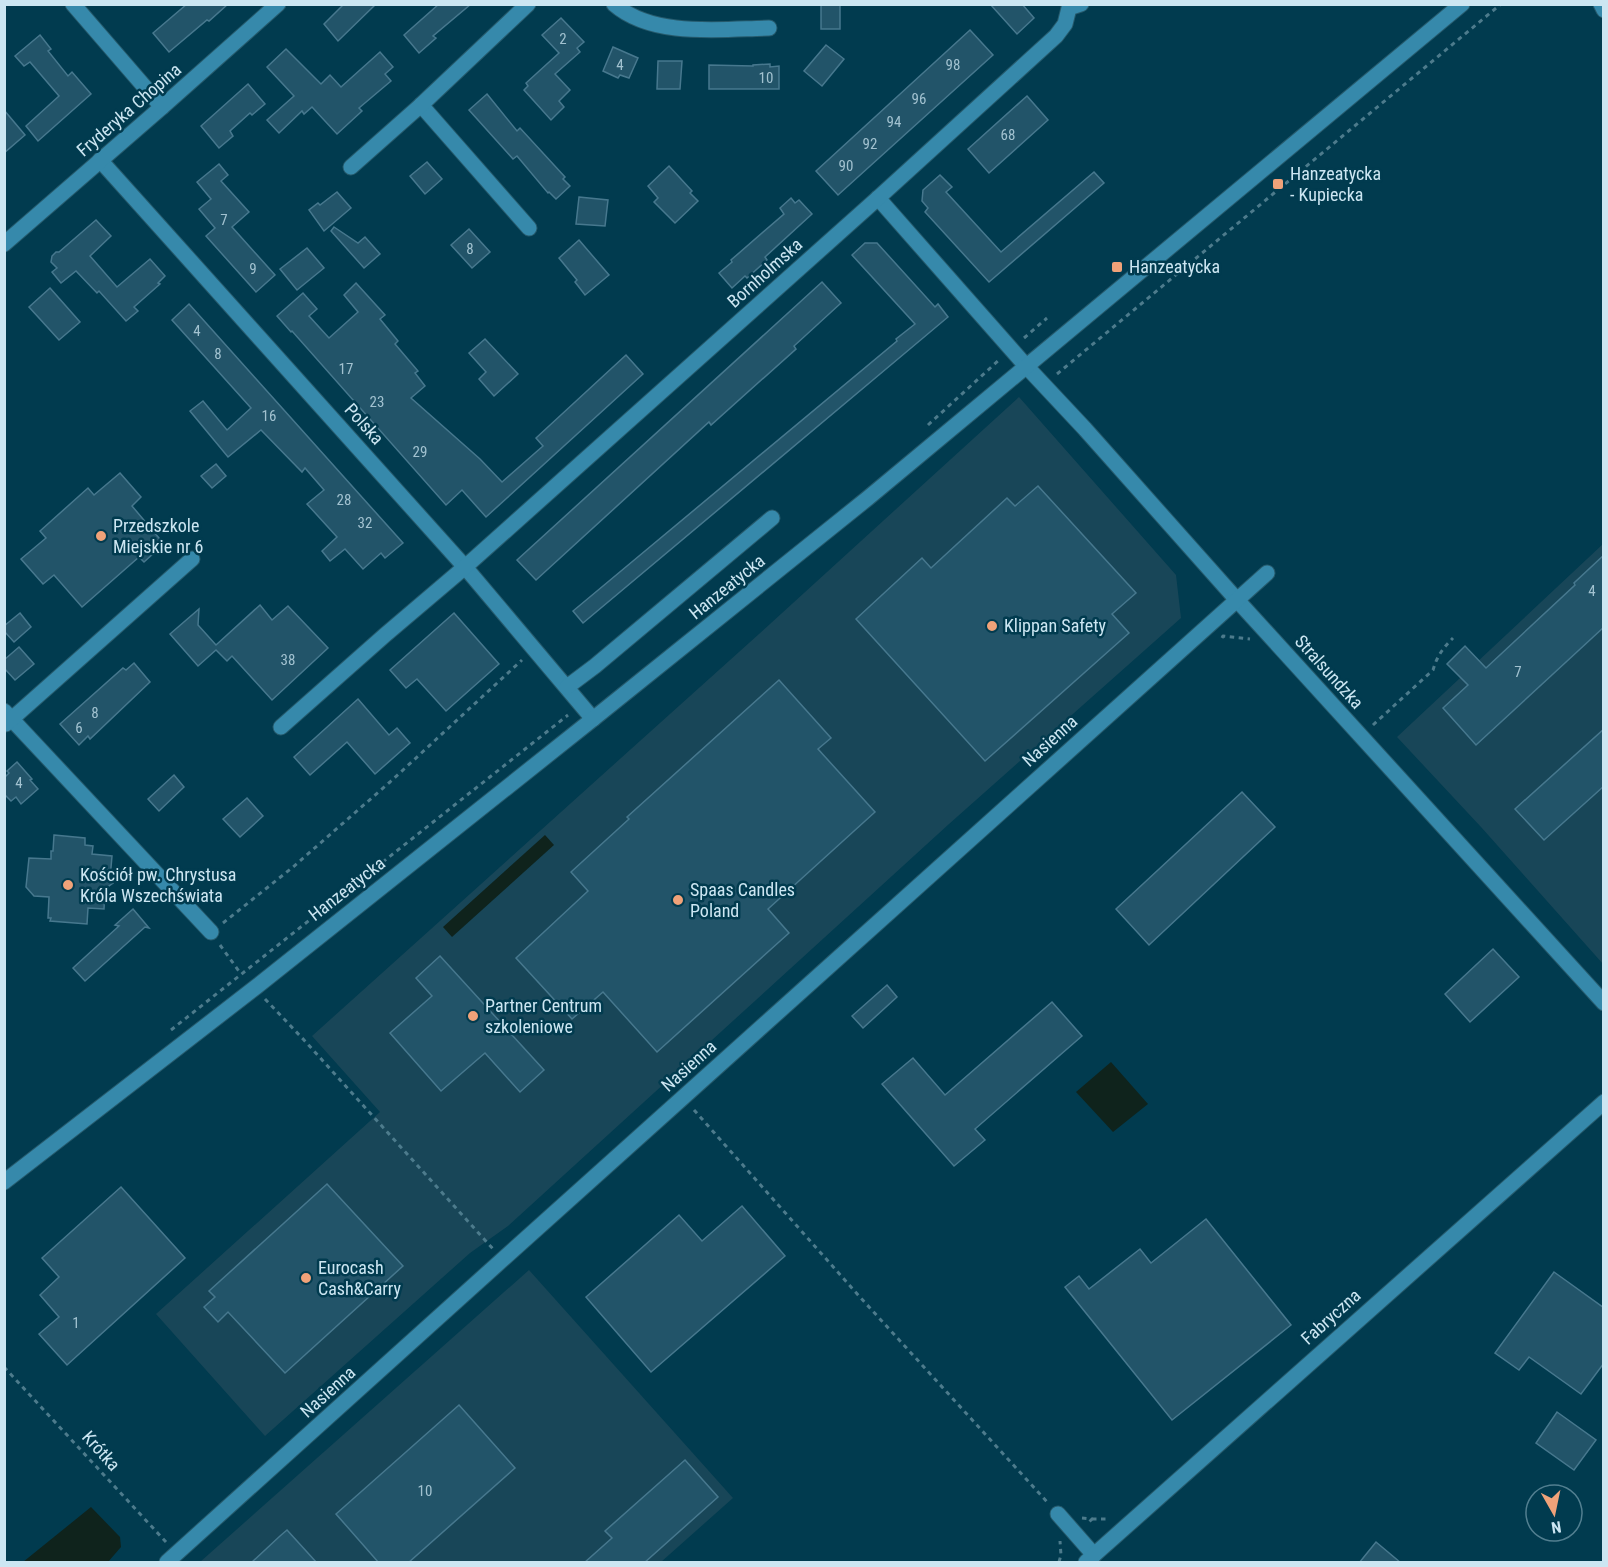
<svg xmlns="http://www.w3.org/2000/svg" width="1608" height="1567" viewBox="0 0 1608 1567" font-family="'Roboto Condensed',sans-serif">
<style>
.built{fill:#184658}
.water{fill:#0f231c}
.building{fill:#225469;stroke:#47788e;stroke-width:1.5}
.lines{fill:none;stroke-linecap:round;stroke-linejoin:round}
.minor-casing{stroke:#265a6c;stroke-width:17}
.path{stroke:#4d7b8c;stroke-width:3;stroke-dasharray:4.5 4.5;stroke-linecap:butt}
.minor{stroke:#3689ab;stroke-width:15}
.poi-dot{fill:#f0a279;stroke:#013b4f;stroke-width:2}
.labels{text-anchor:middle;stroke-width:5;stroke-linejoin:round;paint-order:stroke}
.number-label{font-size:15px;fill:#a2c2d0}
.street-label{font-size:18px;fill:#cce6f2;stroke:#013b4f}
.poi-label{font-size:18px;fill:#cce6f2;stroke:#013b4f;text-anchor:start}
</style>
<rect width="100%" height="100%" fill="#013b4f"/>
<!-- built -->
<g class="built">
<path d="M1019,397L1176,575L1181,618L949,824L508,1226L470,1253L265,1436L156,1314L380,1112L312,1036L770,624Z"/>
<path d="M1603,544V964L1481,827L1397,737Z"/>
<path d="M529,1270L733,1498L661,1562H200Z"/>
</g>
<!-- water -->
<g class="water">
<path d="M545,835L554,845L452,937L443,927Z"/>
<path d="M1111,1062L1148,1104L1113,1132L1076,1092Z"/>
<path d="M91,1507L120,1537L121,1547L108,1562H23Z"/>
</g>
<!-- building -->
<g class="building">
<path d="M187,4H228L209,21L207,20L169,52L153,33Z"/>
<path d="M344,4H376L338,41L324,24Z"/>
<path d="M439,4H471L433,36L436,38L419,53L404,35Z"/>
<rect x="821" y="4" width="19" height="25"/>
<path d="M990,4H1022L1034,18L1017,34Z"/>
<path d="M561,18L584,42L577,48L580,52L555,74L570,90L559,101L564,107L551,120L524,90L528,86L526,83L559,53L542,35Z"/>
<path d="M970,30L993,55L838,195L816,171Z"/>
<path d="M40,35L51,49L48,51L68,76L72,72L91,94L38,141L26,126L59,96L30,62L24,66L15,56Z"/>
<path d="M826,45L844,59L822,86L804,71Z"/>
<path d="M613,47L638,58L629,78L620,75L618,78L603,71Z"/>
<path d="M286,49L321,84L330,75L341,87L380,52L393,67L385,74L391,81L359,108L362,111L337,134L312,107L304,114L302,111L279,133L267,120L294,96L267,67Z"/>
<path d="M658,61H682L680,89H657Z"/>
<path d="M770,64V67L779,66V89H709V65L753,66V65Z"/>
<path d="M248,84L265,104L252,115L250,113L230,131L233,136L219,148L201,126Z"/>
<path d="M487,94L517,131L520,128L565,177L563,179L570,186L556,199L549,192L548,193L517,156L513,159L469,110Z"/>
<path d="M1027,96L1048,120L989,173L968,149Z"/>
<path d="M4,110L25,135L4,153Z"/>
<path d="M427,162L442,179L425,194L410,176Z"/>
<path d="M219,164L228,175L221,181L249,212L232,227L275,275L256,292L206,236L215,228L199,209L211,199L197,182Z"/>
<path d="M669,166L692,191L690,193L698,201L675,223L654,202L658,198L648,186Z"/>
<path d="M1094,172L1104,183L989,282L925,212L928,208L922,201L923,190L940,175L952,187L946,192L1001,252Z"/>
<path d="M337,192L351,208L324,231L309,210L318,203L320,205Z"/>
<path d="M579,197L608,200L605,226L576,224Z"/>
<path d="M791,198L795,203L799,200L812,214L765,257L767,260L747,278L745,276L732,288L719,273L732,262L731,260L784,214L780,208Z"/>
<path d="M96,220L111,236L90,256L117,287L150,259L165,276L158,283L160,284L134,307L138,311L126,321L99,291L97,293L76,271L61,283L52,272L57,268L51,262L52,256L56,252H59Z"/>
<path d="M334,227L358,243L365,237L380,254L364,268L331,231Z"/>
<path d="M469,229L490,252L472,268L451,245Z"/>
<path d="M579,240L609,275L585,295L575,282L577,280L559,258Z"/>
<path d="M865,243H877L935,307L938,304L948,317L583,623L573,611L897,341L896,339L915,324L852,255Z"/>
<path d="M307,248L324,268L297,290L280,269Z"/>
<path d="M822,282L841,303L794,346L796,349L711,425L709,422L536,580L517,560Z"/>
<path d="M356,283L385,315L380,319L398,341L395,344L418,371L415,373L425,386L411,398L480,459L502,482L543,446L536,438L626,355L643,374L486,517L462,490L446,505L292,331L291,332L277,316L303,293L317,309L309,316L329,338L358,312L344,295Z"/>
<path d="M50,288L80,322L59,340L29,307Z"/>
<path d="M189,304L403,543L385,558L381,553L363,569L345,549L330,561L322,551L337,537L307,504L324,490L305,468L302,472L261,430L228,457L190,411L203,401L227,430L251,408L172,320Z"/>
<path d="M485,339L518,374L494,396L479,379L486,372L469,353Z"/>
<path d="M216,464L226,476L212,488L201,476Z"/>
<path d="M120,473L141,497L132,506L164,544L144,562L139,557L82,607L54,575L43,584L21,559L46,538L40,531L88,488L94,495Z"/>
<path d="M1038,486L1136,593L1112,614L1129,633L985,761L856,619L922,558L931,568L1007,498L1015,506Z"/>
<path d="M1604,555V627L1476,745L1443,708L1468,685L1447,664L1465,646L1486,668L1575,585L1574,583Z"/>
<path d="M260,605L272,620L288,606L328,648L272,700L232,656L227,661L216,650L198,666L170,634L199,609L198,625L216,645Z"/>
<path d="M20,613L31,627L14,642L4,631V626Z"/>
<path d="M454,613L499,664L446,711L417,679L406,688L390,670Z"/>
<path d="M19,647L34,664L15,680L4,668V660Z"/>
<path d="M134,663L150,682L90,739L88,736L79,745L60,724L123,668L126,670Z"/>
<path d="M779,680L831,738L818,749L875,812L768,909L789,933L657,1052L603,992L572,1019L516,958L588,891L571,872L629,819L627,817Z"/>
<path d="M358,699L389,735L397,728L410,743L375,774L347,742L310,775L294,757Z"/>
<path d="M1604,729V786L1544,840L1515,809Z"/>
<path d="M17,762L32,779L30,780L38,789L21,804L16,797L11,801L4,794V778L9,773L7,771Z"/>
<path d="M174,775L184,787L159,811L148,799Z"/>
<path d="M1242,792L1275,827L1149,945L1116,909Z"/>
<path d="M247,798L263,816L240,837L223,819Z"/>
<path d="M54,835L85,838V845L93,846L92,854L112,856L110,879L113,883L105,889L104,909L88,908L87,924L50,921L51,918H48L49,897L34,896L26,887L29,858L51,859V851H53Z"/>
<path d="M133,909L149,928L145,927L85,981L73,968L119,926L115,925Z"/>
<path d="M1493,949L1519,977L1470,1022L1445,994Z"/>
<path d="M440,956L544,1070L520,1092L485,1053L441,1091L390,1033L432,996L416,978Z"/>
<path d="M887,985L897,997L863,1028L852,1016Z"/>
<path d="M1052,1002L1082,1036L975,1129L985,1140L954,1166L882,1084L913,1058L945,1095Z"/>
<path d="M327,1184L403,1266L285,1373L228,1312L218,1322L204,1307L215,1297L209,1291Z"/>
<path d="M121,1187L185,1258L67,1365L39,1334L59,1317L40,1295L59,1277L42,1258Z"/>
<path d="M742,1206L785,1256L651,1372L586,1297L679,1215L702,1241Z"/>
<path d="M1206,1219L1291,1325L1172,1420L1065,1287L1079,1276L1089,1289L1140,1249L1151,1263Z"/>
<path d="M1554,1272L1604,1308V1363L1581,1394L1529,1357L1519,1370L1495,1353Z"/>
<path d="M459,1405L515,1468L408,1563H379L336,1514Z"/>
<path d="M1557,1412L1596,1440L1574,1470L1536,1443Z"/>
<path d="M685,1460L718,1497L644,1563H584L612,1538L605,1531Z"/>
<path d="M287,1530L317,1563H251L280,1536Z"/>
<path d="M1376,1542L1401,1563H1359Z"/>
</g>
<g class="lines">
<defs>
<g id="minor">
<path d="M73,4L162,107"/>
<path d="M614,4C653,38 721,29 769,28"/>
<path d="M1601,4L1604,10"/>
<path d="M421,105L529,228"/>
<path d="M100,160L465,567L593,719"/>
<path d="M351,167L421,105L528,4"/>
<path d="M878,198L1026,366L1085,429L1237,600L1604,1003"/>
<path d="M4,244L162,107L278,4"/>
<path d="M567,687L595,666L772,518"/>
<path d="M4,711L211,932"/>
<path d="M6,724L192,559"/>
<path d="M281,727L385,635L465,567L878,198L1056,36L1065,24L1069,8L1081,4"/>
<path d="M4,1182L256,987L593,719L868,498L1462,4"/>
<path d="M1058,1514L1094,1555"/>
<path d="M167,1562L502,1260L1267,573"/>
<path d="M1086,1562L1604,1102"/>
</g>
</defs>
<!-- minor casing -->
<use href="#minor" class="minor-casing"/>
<!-- path -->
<g class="path">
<path d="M1024,338L1047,318"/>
<path d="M1057,374L1501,4"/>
<path d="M928,425L999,360"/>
<path d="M1222,638L1223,636L1250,639"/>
<path d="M1373,725L1433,670C1437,656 1443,648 1453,638"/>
<path d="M223,923L293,867L390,782L522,660"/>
<path d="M220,945L241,974"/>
<path d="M265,999L304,1040L493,1249"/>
<path d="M171,1030L568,715"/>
<path d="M694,1110L859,1296L1049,1504"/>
<path d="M4,1367L166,1542"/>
<path d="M1082,1518L1092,1519L1087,1524"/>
<path d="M1092,1519H1108"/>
<path d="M1059,1562L1061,1555L1060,1541"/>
</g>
<!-- minor -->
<use href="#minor" class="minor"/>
</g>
<!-- markers -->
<g class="poi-dot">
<rect x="1272" y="178" width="12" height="12" rx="3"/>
<rect x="1111" y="261" width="12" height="12" rx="3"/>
<circle cx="101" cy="536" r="6"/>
<circle cx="992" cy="626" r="6"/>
<circle cx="68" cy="885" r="6"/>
<circle cx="678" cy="900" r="6"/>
<circle cx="473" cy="1016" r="6"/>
<circle cx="306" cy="1278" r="6"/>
</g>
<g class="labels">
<!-- number labels -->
<g class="number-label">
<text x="563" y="44">2</text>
<text x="620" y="70">4</text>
<text x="953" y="70">98</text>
<text x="766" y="83">10</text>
<text x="919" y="104">96</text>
<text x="894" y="127">94</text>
<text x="1008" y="140">68</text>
<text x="870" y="149">92</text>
<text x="846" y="171">90</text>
<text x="224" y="225">7</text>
<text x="470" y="254">8</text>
<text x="253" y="274">9</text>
<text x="197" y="336">4</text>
<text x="218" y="359">8</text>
<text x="346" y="374">17</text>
<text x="377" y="407">23</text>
<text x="269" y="421">16</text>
<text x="420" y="457">29</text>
<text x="344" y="505">28</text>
<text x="365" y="528">32</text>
<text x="1592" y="596">4</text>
<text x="288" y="665">38</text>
<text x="1518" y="677">7</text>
<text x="95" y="718">8</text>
<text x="79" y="733">6</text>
<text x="19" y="788">4</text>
<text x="76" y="1328">1</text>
<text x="425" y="1496">10</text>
</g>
<!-- street labels -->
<g class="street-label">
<text transform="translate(129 110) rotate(-41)" y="6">Fryderyka Chopina</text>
<text transform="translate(765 273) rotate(-42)" y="6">Bornholmska</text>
<text transform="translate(364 424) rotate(48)" y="6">Polska</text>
<text transform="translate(727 587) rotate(-39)" y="6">Hanzeatycka</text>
<text transform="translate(1329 672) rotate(48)" y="6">Stralsundzka</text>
<text transform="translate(1050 741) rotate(-42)" y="6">Nasienna</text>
<text transform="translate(347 889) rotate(-38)" y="6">Hanzeatycka</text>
<text transform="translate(689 1066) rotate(-42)" y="6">Nasienna</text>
<text transform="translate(1331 1317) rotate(-42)" y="6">Fabryczna</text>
<text transform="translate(328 1392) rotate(-42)" y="6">Nasienna</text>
<text transform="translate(101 1451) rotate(48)" y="6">Krótka</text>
</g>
<!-- poi labels -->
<g class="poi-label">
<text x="1290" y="180">Hanzeatycka<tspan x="1290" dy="21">- Kupiecka</tspan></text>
<text x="1129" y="273">Hanzeatycka</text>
<text x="113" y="532">Przedszkole<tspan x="113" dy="21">Miejskie nr 6</tspan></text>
<text x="1004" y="632">Klippan Safety</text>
<text x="80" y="881">Kościół pw. Chrystusa<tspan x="80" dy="21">Króla Wszechświata</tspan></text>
<text x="690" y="896">Spaas Candles<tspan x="690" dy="21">Poland</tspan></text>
<text x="485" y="1012">Partner Centrum<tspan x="485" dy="21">szkoleniowe</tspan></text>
<text x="318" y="1274">Eurocash<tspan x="318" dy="21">Cash&amp;Carry</tspan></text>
</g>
</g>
<!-- border -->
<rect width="1608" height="1567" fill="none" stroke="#cce6f2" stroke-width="12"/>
<!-- north arrow -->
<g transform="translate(1554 1513) rotate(171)"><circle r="28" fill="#013b4f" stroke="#527f90" stroke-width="1.5"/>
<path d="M0-4.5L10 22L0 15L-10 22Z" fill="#f0a279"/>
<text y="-9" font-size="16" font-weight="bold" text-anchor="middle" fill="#cce6f2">N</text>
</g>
</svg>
